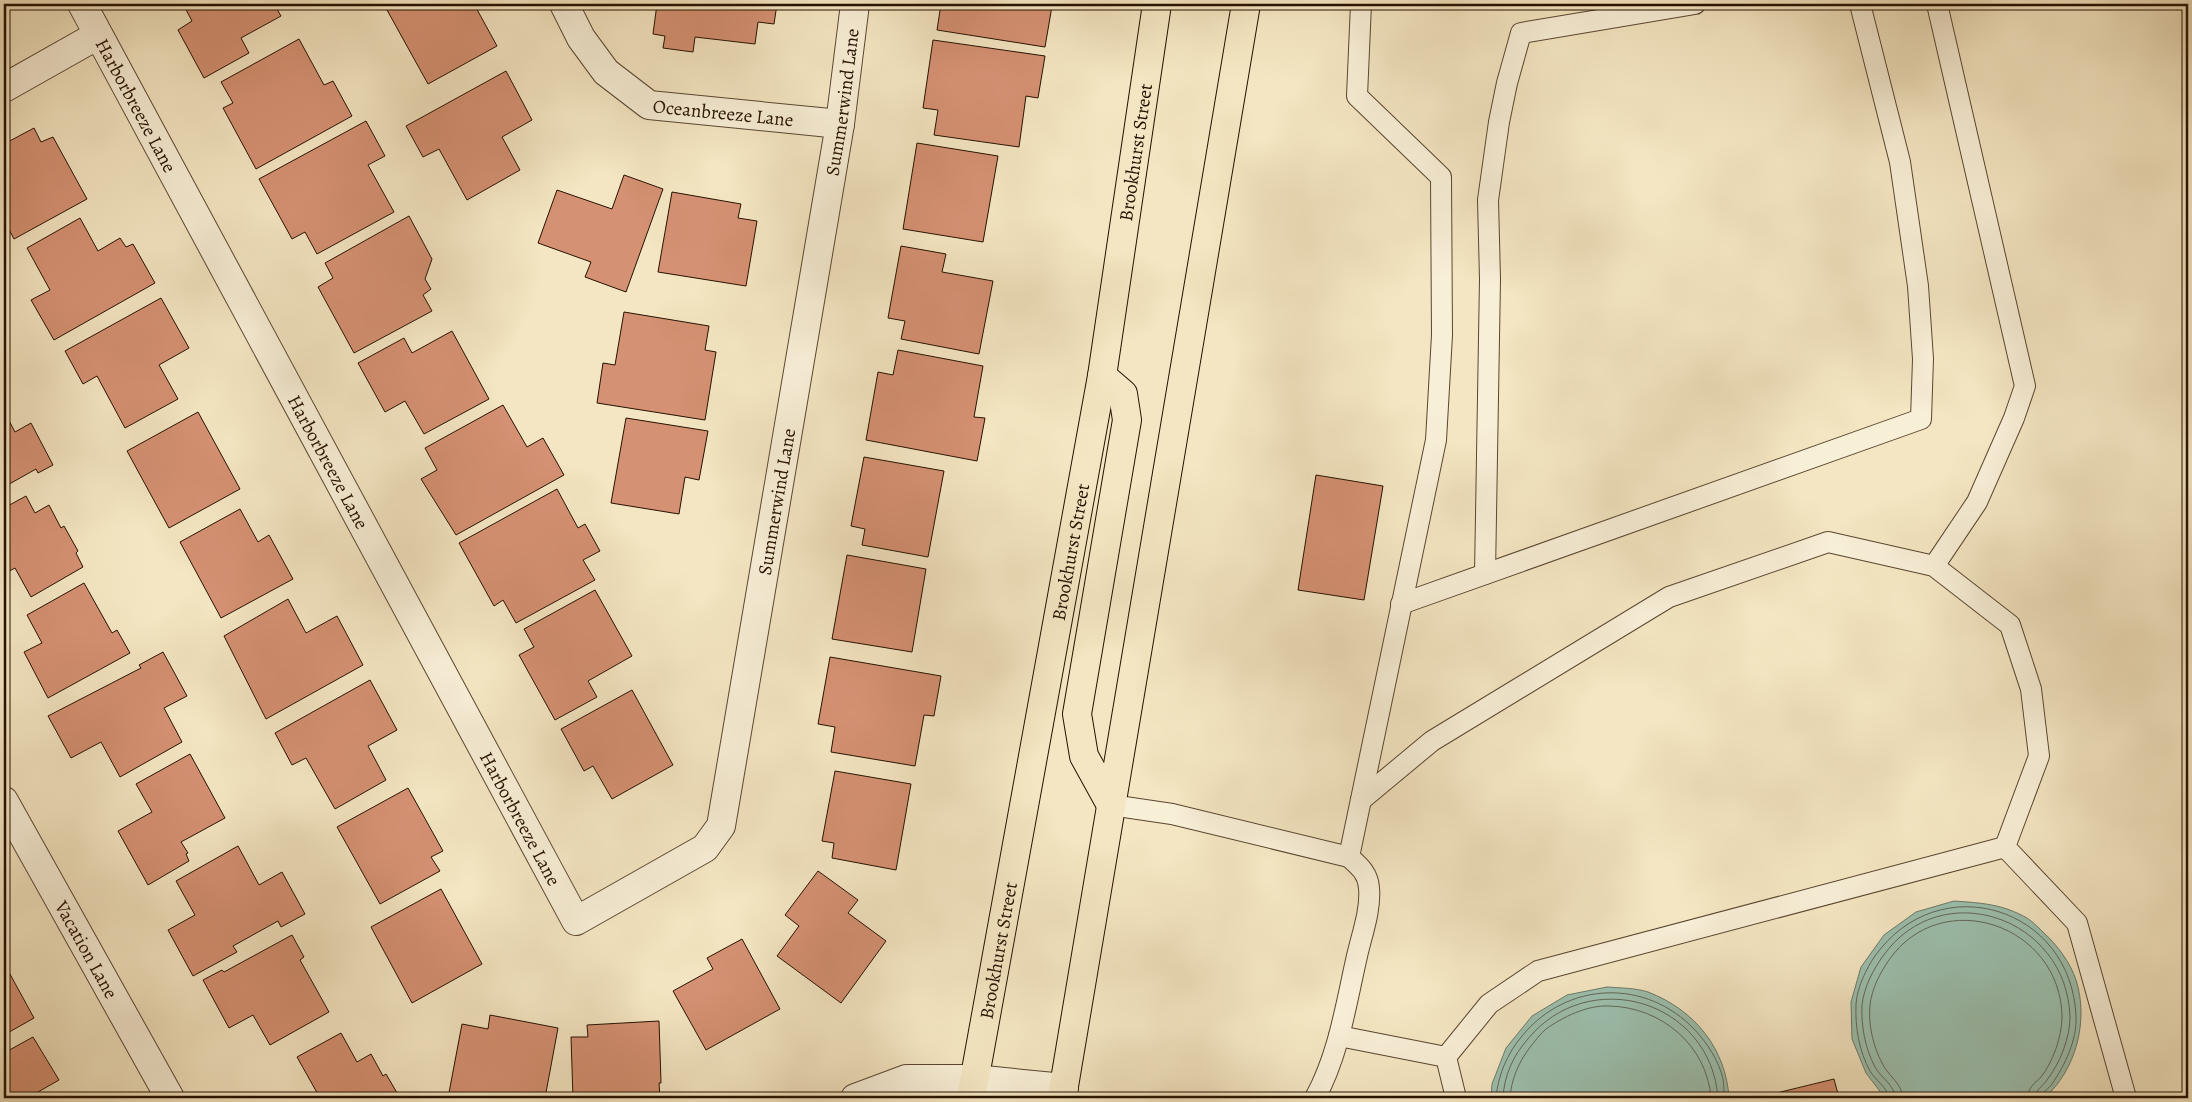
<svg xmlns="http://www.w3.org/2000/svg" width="2192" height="1102" viewBox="0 0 2192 1102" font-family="Alegreya,serif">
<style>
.water{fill:#9cc0af;stroke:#6d7a69}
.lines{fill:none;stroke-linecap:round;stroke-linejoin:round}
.shore{stroke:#616858;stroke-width:1}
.building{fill:#d59173;stroke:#261100}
.service-casing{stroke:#5a4630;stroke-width:22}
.minor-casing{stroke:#5a4630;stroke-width:30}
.tertiary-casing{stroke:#5a4630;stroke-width:30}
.primary-casing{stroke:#261100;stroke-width:30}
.service{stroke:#f8efd7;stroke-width:20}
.minor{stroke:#f8efd7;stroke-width:28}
.tertiary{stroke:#f8efd7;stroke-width:28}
.primary{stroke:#f4e6c2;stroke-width:28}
.labels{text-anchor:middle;stroke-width:4;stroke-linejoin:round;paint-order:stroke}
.street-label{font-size:19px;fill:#261100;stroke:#f8efd7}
</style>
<rect width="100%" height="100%" fill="#f4e6c2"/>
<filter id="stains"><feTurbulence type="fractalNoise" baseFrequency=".004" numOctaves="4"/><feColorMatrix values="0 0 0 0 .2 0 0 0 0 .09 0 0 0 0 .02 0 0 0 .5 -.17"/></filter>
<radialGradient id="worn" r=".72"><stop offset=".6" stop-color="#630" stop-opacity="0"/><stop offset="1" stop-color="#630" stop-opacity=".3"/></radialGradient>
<!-- water -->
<g class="water">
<path d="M1954,901C1982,903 2002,904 2027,918C2033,922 2039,928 2044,933C2057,945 2070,962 2076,980C2089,1020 2076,1071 2044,1098H1885L1866,1073L1852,1039L1851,1002L1861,967L1884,935L1916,912Z"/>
<path d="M1607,987C1620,988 1636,988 1648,992C1695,1010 1726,1049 1729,1098H1491L1492,1084L1506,1048L1532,1016L1567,995Z"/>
</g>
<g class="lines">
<!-- shore -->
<g class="shore">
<path d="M1496,1098C1498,1075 1507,1054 1522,1036C1567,981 1646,978 1695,1030C1707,1043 1719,1061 1723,1079C1724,1085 1724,1092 1724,1098"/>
<path d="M1503,1098C1504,1076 1513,1056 1527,1040C1588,964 1711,1000 1718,1098"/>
<path d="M1510,1098C1511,1080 1519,1061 1531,1046C1535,1041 1540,1034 1546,1029C1563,1017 1587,1005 1609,1006C1661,1007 1707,1045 1711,1098"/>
<path d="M1889,1098C1888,1088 1875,1080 1870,1071C1859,1051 1855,1027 1856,1004C1857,988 1866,969 1875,956C1939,866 2072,907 2076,1017C2077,1040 2065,1065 2052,1084C2049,1089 2042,1091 2041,1098"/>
<path d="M1895,1098C1895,1085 1881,1078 1875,1067C1865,1048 1861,1026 1862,1005C1864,987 1873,970 1883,956C1941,874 2067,917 2070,1017C2070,1038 2060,1063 2047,1080C2042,1087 2036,1089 2035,1098"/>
<path d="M1903,1098C1902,1083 1888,1076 1882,1063C1873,1046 1868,1024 1870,1005C1872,988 1880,973 1889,960C1942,884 2061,925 2062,1017C2062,1036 2053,1062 2041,1077C2034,1084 2028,1087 2028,1098"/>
</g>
</g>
<!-- building -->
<g class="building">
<path d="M183,4H274L281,16L241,38L249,53L204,78L178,30L192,21Z"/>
<path d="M399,4H474L497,46L428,84L387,10Z"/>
<path d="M657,4H777L774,24L758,22L755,44L695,37L693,52L663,48L665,36L653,34Z"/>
<path d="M941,4H1042L1052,6L1045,47L937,30Z"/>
<path d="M299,39L324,85L333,81L352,116L256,169L223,108L233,103L221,82Z"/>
<path d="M933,40L1045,56L1038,98L1026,96L1019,147L934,135L938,110L923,108Z"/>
<path d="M506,71L532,120L502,137L520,170L467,200L439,149L423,157L406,126Z"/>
<path d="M366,121L385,156L368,165L394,212L317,254L305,232L292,239L259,179Z"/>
<path d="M34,128L41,142L53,137L87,199L14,239L4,220V144Z"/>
<path d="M917,143L998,156L983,242L903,229Z"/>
<path d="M624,175L663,189L626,292L585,277L591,262L538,243L557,190L612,209Z"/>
<path d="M672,192L741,204L738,218L757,221L746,286L658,272Z"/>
<path d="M409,216L432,259L425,279L431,289L423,295L432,311L354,353L318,287L333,278L325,263Z"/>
<path d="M80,218L98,251L120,238L126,247L133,244L155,283L54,340L31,300L50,290L27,248Z"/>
<path d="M901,246L946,254L942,272L993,281L979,354L901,339L905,321L888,318Z"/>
<path d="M161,298L189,348L159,365L178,399L125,428L97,376L83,384L65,351Z"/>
<path d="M624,312L709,326L705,350L716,352L705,420L597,403L603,363L615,365Z"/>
<path d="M452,331L489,399L424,434L405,401L385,412L358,363L404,338L412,353Z"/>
<path d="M898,350L983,366L974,417L985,418L977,461L866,440L878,372L893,375Z"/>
<path d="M503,405L527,447L543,438L564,475L456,535L421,479L437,470L425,448Z"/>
<path d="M4,411L15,432L31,423L53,465L38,473L36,469L4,487Z"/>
<path d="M198,412L240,489L169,528L127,451Z"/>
<path d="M626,418L708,431L699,480L685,477L679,514L611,503Z"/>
<path d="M864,457L944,471L928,557L862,545L865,529L851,526Z"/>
<path d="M1316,475L1383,486L1364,600L1298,590Z"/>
<path d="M557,489L578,528L585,524L600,551L583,560L595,580L516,623L503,600L494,606L459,543Z"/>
<path d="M26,496L35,513L49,505L61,528L64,526L78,551L76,553L83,567L31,597L15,568L4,574V508Z"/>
<path d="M240,509L258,542L269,535L293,579L221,618L180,542Z"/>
<path d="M847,555L926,569L912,652L832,639Z"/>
<path d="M84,583L112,633L117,630L130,653L48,698L24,652L42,643L27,615Z"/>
<path d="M595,590L632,656L588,681L597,697L555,720L519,655L534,647L524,629Z"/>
<path d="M288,599L306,633L337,616L363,665L266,719L224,636Z"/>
<path d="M163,652L187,696L164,708L182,742L120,777L101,742L71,758L48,716L141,668L139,665Z"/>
<path d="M830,657L941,676L934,716L924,715L915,766L831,752L835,727L818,724Z"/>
<path d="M370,680L397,730L368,746L386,780L335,809L306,758L292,765L275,733Z"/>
<path d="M632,690L673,765L612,799L593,766L584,771L561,729Z"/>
<path d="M190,754L225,818L181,842L188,853L186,854L189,861L148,885L118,831L152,812L136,784Z"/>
<path d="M835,771L911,784L896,870L832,858L834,843L822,841Z"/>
<path d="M408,788L443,851L431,857L440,871L380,904L337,827Z"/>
<path d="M238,846L259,885L282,872L305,914L281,927L278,921L233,946L237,952L193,976L168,930L195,915L176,881Z"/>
<path d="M818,871L858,900L848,913L886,941L841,1003L777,956L799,926L785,915Z"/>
<path d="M441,889L482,964L412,1003L371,927Z"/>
<path d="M292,935L304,957L300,960L329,1012L270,1045L253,1015L229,1028L203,980L222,970L224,972Z"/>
<path d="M742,939L780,1009L706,1050L673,991L713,969L707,958Z"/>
<path d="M5,965L34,1018L4,1035V966Z"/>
<path d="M490,1015L558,1028L545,1098H448L462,1024L488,1029Z"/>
<path d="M659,1021L661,1083H659L660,1098H573L571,1037H588L587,1025Z"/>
<path d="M341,1033L357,1062L371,1054L383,1076L386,1074L400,1098H320L297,1057Z"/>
<path d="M33,1037L59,1080L38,1092L41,1098H4V1053Z"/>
<path d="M1834,1079L1839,1098H1756Z"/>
</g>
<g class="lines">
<defs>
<g id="service">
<path d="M1934,566L1977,502L2014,418L2025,386L1937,4"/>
<path d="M1485,574L1490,279L1488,200L1499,122L1507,83L1521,33L1695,4"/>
<path d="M1401,604L1921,419L1923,359L1918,286L1900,162L1860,4"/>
<path d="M1361,800L1432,741L1669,597L1828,542L1934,566L2010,625L2031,689L2039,756L2005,847L2077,923L2126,1098"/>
<path d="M1111,805L1172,814L1349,857C1359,866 1368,873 1369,888C1371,910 1362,934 1357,956C1346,1004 1339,1054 1315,1098"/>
<path d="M1349,857L1436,440L1442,335L1441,177L1357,96L1361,4"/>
<path d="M1339,1036L1446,1057L1456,1098"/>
<path d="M1446,1057L1489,1004L1538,971L2005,847"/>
</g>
<g id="minor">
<path id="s1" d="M82,4L576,921L705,848L721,826L840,124L855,4"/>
<path id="s2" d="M564,4L581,38L606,72L649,105L840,124"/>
<path d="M4,88L98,35"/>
<path id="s3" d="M4,801L170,1098"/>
</g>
<path id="tertiary" d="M855,1098L906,1079H974L1064,1088"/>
<g id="primary">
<path d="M1102,376L1123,394L1127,420L1077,714L1084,756L1111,805"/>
<path id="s4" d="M971,1098L1102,376L1157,4"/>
<path d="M1062,1098L1246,4"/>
</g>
</defs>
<!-- service casing -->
<use href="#service" class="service-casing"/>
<!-- minor casing -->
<use href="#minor" class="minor-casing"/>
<!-- tertiary casing -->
<use href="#tertiary" class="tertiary-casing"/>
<!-- primary casing -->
<use href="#primary" class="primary-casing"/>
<!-- service -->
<use href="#service" class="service"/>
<!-- minor -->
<use href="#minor" class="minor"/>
<!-- tertiary -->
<use href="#tertiary" class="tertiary"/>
<!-- primary -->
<use href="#primary" class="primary"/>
</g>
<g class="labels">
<!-- street labels -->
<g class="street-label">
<text dy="7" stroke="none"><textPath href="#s1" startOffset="1951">Summerwind Lane</textPath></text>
<text dy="7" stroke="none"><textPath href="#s1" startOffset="115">Harborbreeze Lane</textPath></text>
<text dy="7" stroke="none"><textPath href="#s2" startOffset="209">Oceanbreeze Lane</textPath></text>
<text dy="7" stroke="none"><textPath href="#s4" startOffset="960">Brookhurst Street</textPath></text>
<text dy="7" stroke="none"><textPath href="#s1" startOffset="520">Harborbreeze Lane</textPath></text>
<text dy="7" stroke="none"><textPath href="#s1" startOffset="1546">Summerwind Lane</textPath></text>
<text dy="7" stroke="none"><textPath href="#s4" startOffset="555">Brookhurst Street</textPath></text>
<text dy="7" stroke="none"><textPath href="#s1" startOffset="925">Harborbreeze Lane</textPath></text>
<text dy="7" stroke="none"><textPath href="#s3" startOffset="170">Vacation Lane</textPath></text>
<text dy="7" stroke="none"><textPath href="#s4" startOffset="150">Brookhurst Street</textPath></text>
</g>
</g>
<!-- margin -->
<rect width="2192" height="1102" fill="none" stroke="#f4e6c2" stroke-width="20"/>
<rect x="5" y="5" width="2182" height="1092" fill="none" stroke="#261100" stroke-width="2.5"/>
<rect x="10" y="10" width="2172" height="1082" fill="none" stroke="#261100"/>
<rect width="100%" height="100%" filter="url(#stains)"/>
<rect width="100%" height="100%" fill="url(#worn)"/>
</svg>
